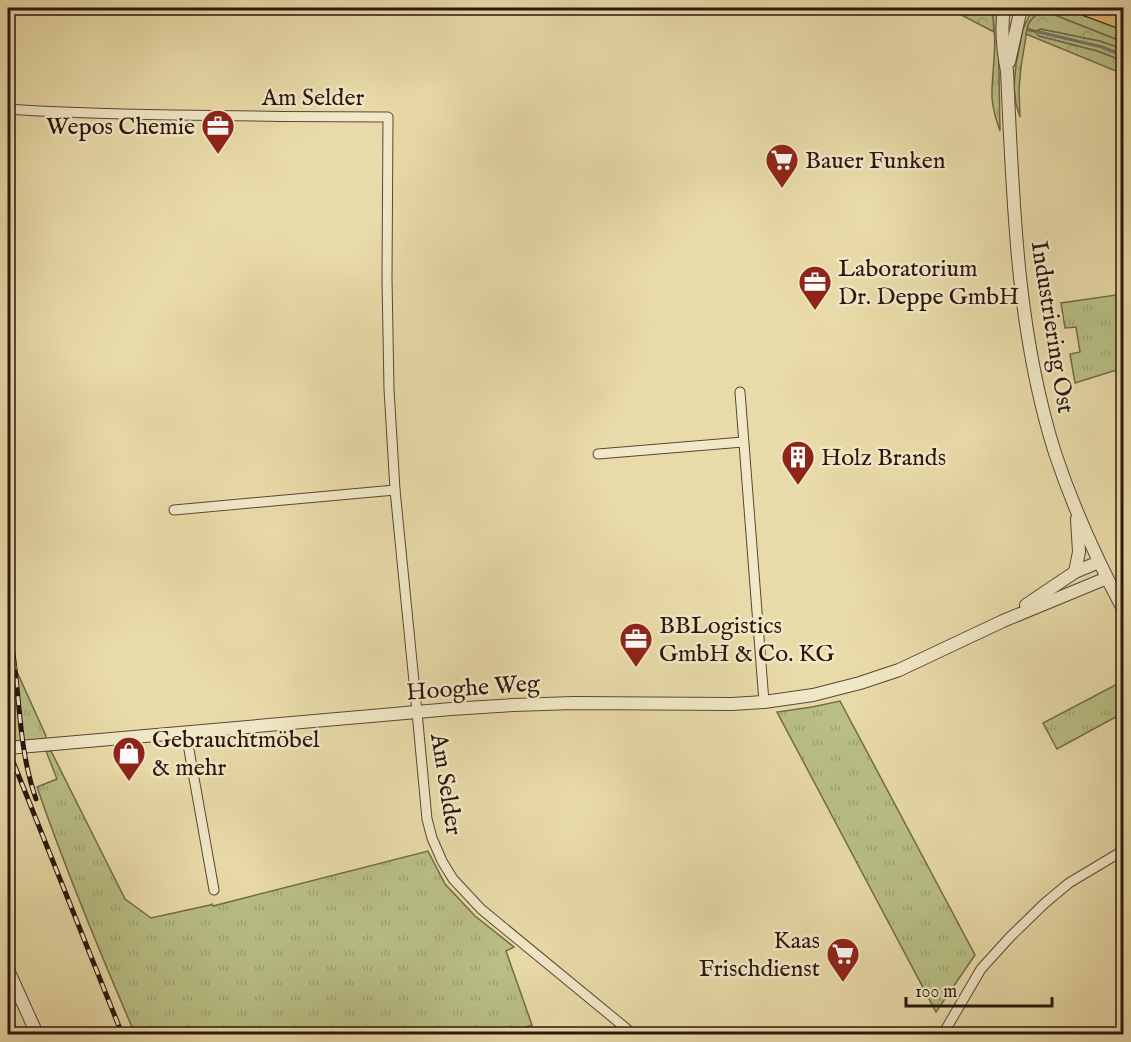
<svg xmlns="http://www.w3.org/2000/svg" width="1131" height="1042" viewBox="0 0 1131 1042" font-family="'IM FELL English',serif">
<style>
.grass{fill:url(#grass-tufts);stroke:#726b4a;stroke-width:1.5}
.forest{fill:url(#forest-crowns);stroke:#726b4a;stroke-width:1.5}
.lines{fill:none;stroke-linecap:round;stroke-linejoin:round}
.stream{stroke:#6d786f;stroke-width:3}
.minor-casing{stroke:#5a4734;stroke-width:11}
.tertiary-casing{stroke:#5a4734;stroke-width:14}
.primary-casing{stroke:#2b160d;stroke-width:17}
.minor{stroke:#f1e8c7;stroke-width:9}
.tertiary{stroke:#f1e8c7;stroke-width:12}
.primary{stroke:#e4be74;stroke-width:15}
.rail-casing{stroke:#2b160d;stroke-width:5}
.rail{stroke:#f1e8c7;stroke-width:3;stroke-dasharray:9;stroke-linecap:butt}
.labels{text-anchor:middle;stroke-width:5;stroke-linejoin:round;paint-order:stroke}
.street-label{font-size:24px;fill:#2b160d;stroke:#f1e8c7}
.poi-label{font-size:24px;fill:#2b160d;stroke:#f1e8c7;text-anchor:start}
</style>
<defs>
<pattern id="grass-tufts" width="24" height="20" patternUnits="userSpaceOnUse" patternTransform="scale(1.5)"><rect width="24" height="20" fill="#b9c086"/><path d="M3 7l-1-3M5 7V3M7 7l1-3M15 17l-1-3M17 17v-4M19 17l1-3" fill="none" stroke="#9fa472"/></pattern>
<pattern id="forest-crowns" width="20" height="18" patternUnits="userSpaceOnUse" patternTransform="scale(1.5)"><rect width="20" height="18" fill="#b9c086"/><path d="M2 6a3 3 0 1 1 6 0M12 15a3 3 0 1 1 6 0" fill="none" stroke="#9fa472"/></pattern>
</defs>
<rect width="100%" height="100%" fill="#e9dba9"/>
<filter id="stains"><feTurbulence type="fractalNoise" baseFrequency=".00333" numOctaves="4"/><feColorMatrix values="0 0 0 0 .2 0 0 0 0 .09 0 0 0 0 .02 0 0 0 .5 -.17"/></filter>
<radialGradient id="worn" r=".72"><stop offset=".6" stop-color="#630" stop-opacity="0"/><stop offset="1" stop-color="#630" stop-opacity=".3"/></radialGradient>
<!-- grass -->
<g class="grass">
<path d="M988,8H997L998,13L1000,131C996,120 993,109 992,98C991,70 1001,33 988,8Z"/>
<path d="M1033,8H1064L1123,30V42L1047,12L1036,31L1041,29L1100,41L1123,49V61L1097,51L1038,36L1027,30L1021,67L1019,89L1020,117L1016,104L1014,87L1016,64L1023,29Z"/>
<path d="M1123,294V368L1075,383L1070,354L1080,352L1076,327L1065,328L1061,303Z"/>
<path d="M8,652L46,736V739L11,742L8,732Z"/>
<path d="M1123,681V713L1057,749L1043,723Z"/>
<path d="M840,701L975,955L936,1012L777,712L812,707Z"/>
<path d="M46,751H51L125,899L151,918L210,905L212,904L213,906L428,851L445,884L475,916L514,947L506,951L532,1025L505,1034H135C100,953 66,871 37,787L57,779Z"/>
</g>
<!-- forest -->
<g class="forest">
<path d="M948,8H988L993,17L994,32Z"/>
<path d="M1042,12H1047L1123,42V49L1100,41L1041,29L1036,31L1027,28C1030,19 1034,16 1042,12Z"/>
<path d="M1027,30L1035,32L1039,36L1097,51L1123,61V74L1026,34Z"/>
</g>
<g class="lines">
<!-- stream -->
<g class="stream">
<path d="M968,8L975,12"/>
<path d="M1039,32L1102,47L1124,56"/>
</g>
<defs>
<g id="minor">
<path d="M8,109C63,113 117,114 173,115C245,116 316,117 388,117L387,279L389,389L395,490L417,712L427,819L432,838L442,861L453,879L481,909L633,1034"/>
<path d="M740,392L764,702"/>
<path d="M598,454L743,442"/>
<path d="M174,510L395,490"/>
<path d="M186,733L214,890"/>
<path d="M943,1034L981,969L1010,937L1045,903L1069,883L1124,850"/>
</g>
<g id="tertiary">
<path d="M1004,8C1001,28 1003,51 1007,71C1013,199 1016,330 1055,453C1073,507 1097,560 1124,611"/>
<path d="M1009,62L1021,8"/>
<path d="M1075,572L1079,552L1077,519"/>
<path d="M1026,605L1075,572L1099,562"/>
<path d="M8,748L451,709L513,705L574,703L732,704L764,702L813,695L860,683L899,670L1003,621L1107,578"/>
<path d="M8,970L37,1034"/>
</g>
<path id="primary" d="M1086,8L1124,22"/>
</defs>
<!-- minor casing -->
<use href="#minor" class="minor-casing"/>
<!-- tertiary casing -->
<use href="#tertiary" class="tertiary-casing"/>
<!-- primary casing -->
<use href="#primary" class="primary-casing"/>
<!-- minor -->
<use href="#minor" class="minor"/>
<!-- tertiary -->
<use href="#tertiary" class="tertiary"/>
<!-- primary -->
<use href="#primary" class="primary"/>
<defs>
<g id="rail">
<path d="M8,625C21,682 16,743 36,799"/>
<path d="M8,749L122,1034"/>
</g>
</defs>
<!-- rail casing -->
<use href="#rail" class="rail-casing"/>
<!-- rail -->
<use href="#rail" class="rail"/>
</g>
<!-- icons -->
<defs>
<symbol id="office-pin" viewBox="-11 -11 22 30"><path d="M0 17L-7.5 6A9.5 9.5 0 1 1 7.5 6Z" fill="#8f2418" stroke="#f1e8c7"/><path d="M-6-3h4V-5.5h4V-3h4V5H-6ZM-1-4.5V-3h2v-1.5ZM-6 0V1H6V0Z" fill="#fff"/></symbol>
<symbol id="supermarket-pin" viewBox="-11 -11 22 30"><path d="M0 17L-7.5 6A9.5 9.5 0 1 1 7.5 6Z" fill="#8f2418" stroke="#f1e8c7"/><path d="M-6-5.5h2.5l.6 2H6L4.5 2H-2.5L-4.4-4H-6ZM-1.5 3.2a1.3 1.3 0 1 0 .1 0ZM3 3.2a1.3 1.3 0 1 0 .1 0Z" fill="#fff"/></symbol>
<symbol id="building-pin" viewBox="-11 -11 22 30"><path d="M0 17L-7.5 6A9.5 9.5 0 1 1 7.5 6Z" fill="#8f2418" stroke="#f1e8c7"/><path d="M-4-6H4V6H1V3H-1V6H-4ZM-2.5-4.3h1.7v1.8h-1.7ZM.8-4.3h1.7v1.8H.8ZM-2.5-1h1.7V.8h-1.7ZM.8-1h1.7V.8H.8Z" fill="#fff"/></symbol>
<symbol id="shop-pin" viewBox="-11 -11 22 30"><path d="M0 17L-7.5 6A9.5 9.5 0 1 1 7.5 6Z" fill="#8f2418" stroke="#f1e8c7"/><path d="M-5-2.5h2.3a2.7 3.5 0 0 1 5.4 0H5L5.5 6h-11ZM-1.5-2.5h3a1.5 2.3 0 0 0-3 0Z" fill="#fff"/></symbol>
</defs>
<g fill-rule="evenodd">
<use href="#office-pin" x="199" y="107" width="38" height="52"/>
<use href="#supermarket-pin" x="763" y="141" width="38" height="52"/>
<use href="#office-pin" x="796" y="263" width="38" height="52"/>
<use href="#building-pin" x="779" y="438" width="38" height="52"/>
<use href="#office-pin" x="617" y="620" width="38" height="52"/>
<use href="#shop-pin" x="110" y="734" width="38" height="52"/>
<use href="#supermarket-pin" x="824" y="935" width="38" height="52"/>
</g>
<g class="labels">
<!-- street labels -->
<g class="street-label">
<text x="313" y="105">Am Selder</text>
<text transform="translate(1053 327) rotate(81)" y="8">Industriering Ost</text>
<text transform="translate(473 687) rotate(-4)" y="8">Hooghe Weg</text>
<text transform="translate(447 784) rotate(81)" y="8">Am Selder</text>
</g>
<!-- poi labels -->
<g class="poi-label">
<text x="195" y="134" text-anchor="end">Wepos Chemie</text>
<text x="805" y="168">Bauer Funken</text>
<text x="838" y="276">Laboratorium<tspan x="838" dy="28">Dr. Deppe GmbH</tspan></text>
<text x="821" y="465">Holz Brands</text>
<text x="659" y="633">BBLogistics<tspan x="659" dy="28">GmbH &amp; Co. KG</tspan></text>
<text x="152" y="747">Gebrauchtmöbel<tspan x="152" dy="28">&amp; mehr</tspan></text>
<text x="820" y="948" text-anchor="end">Kaas<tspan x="820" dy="28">Frischdienst</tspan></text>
</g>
</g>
<!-- margin -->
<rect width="1131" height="1042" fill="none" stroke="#e9dba9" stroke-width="30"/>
<rect x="9" y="9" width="1113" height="1024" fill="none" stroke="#2b160d" stroke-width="3"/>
<rect x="15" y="15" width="1101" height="1012" fill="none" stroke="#2b160d" stroke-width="1.5"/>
<!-- scale -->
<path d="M906 997v9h146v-9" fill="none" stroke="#2b160d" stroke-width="3"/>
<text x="915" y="997" font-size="18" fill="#2b160d" stroke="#f1e8c7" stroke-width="4.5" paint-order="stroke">100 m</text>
<rect width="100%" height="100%" filter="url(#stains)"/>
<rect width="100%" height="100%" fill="url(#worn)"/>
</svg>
